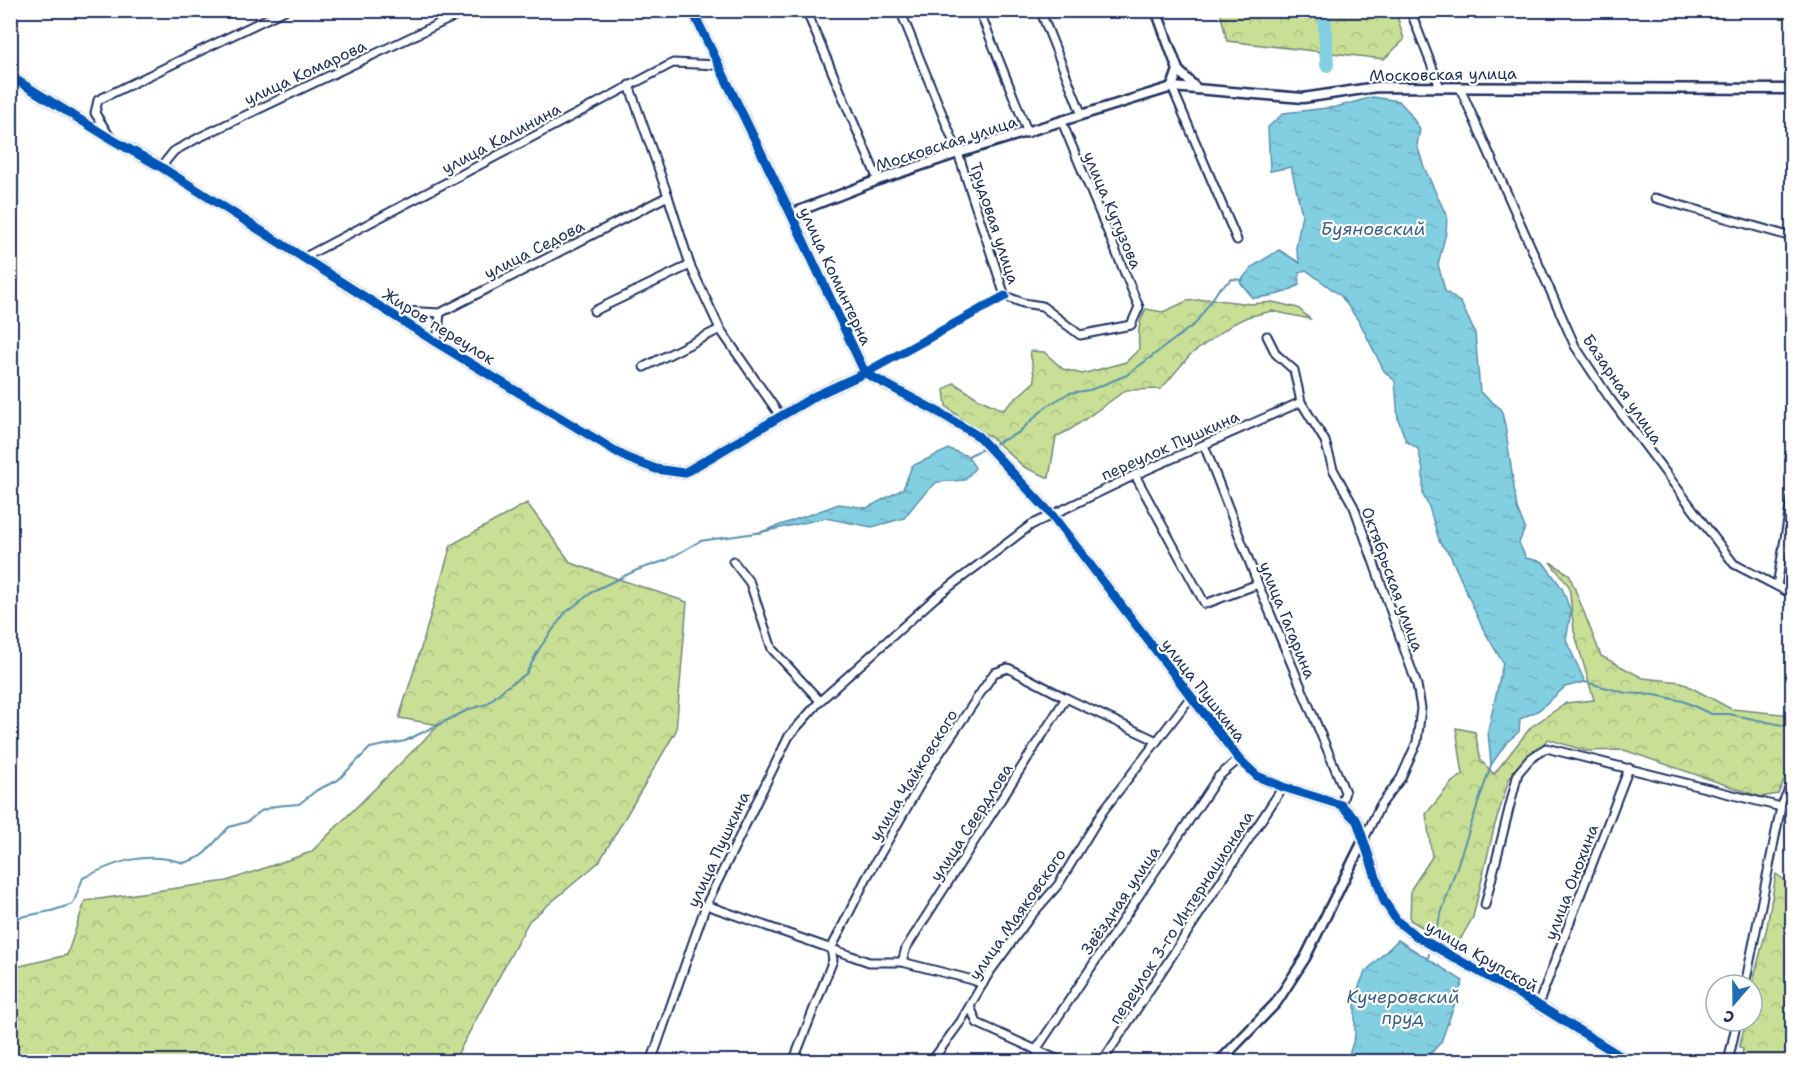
<svg xmlns="http://www.w3.org/2000/svg" width="1803" height="1072" viewBox="0 0 1803 1072" font-family="'Shantell Sans',sans-serif">
<style>
.forest{fill:url(#forest-crowns);stroke:#72877a;stroke-width:1.5}
.water{fill:url(#water-ripples);stroke:#598fad;stroke-width:1.5}
.lines{fill:none;stroke-linecap:round;stroke-linejoin:round}
.stream{stroke:#598fad;stroke-width:2}
.river{stroke:#83cfe2;stroke-width:14}
.minor-casing{stroke:#1b2f5e;stroke-width:11}
.tertiary-casing{stroke:#1b2f5e;stroke-width:13}
.minor{stroke:#fff;stroke-width:7}
.tertiary{stroke:#fff;stroke-width:8}
.cycleway-casing{stroke:#fff;stroke-width:13}
.cycleway{stroke:#0057b8;stroke-width:9}
.labels{text-anchor:middle;stroke-width:4.5;stroke-linejoin:round;paint-order:stroke}
.street-label{font-size:16px;fill:#1b2f5e;stroke:#fff}
.water-label{font-size:18px;font-style:italic;fill:#3a5f86;stroke:#fff}
</style>
<defs>
<pattern id="forest-crowns" width="20" height="18" patternUnits="userSpaceOnUse" patternTransform="scale(1.5)"><rect width="20" height="18" fill="#c8df95"/><path d="M2 6a3 3 0 1 1 6 0M12 15a3 3 0 1 1 6 0" fill="none" stroke="#abc083"/></pattern>
<pattern id="water-ripples" width="26" height="14" patternUnits="userSpaceOnUse" patternTransform="scale(1.5)"><rect width="26" height="14" fill="#83cfe2"/><path d="M2 4q2-2 4 0t4 0M15 11q2-2 4 0t4 0" fill="none" stroke="#71b2c4"/></pattern>
</defs>
<rect width="100%" height="100%" fill="#fff"/>
<filter id="ink" filterUnits="userSpaceOnUse"><feTurbulence type="fractalNoise" baseFrequency=".0167" numOctaves="2"/><feDisplacementMap in="SourceGraphic" scale="12" xChannelSelector="R" yChannelSelector="G"/><feConvolveMatrix kernelMatrix="1 2 1 2 8 2 1 2 1" color-interpolation-filters="sRGB"/></filter>
<g filter="url(#ink)">
<!-- forest -->
<g class="forest">
<path d="M1220,11H1393L1397,15L1404,40L1384,59L1227,41Z"/>
<path d="M1209,299L1251,304L1273,302L1298,308L1310,319L1272,311L1247,317L1233,324L1190,355L1161,389L1126,390L1071,429L1056,437L1049,478L1024,467L991,437L968,424L946,406L944,390L954,383L979,399L1003,410L1035,381L1030,351L1044,352L1063,369L1082,374L1126,362L1139,349C1138,335 1138,322 1146,309L1163,312L1187,301Z"/>
<path d="M527,503L571,563L687,602L676,731L599,862L529,921L456,1057L459,1061H11V968L67,955L85,901L227,881L311,852L439,725L399,718L421,648L451,545Z"/>
<path d="M1550,562L1569,574L1601,656L1643,678L1681,682L1731,709L1792,715V762L1778,794L1761,797L1624,750L1586,751L1548,739L1509,779L1494,828L1473,917L1456,947L1410,920L1411,889L1432,857L1426,814L1452,782L1463,775L1456,728L1475,732L1481,761L1494,774L1531,727L1566,703L1594,700L1574,631L1569,586Z"/>
<path d="M1792,858V1061H1766L1758,1058L1753,1061H1741L1743,1049L1739,1047L1746,1021H1752V985L1767,927L1776,874L1786,881Z"/>
</g>
<!-- water -->
<g class="water">
<path d="M1373,97L1399,101L1408,111L1420,129L1417,145L1424,167L1447,217L1446,233L1438,264L1445,291L1461,303L1475,333L1480,392L1501,409L1505,425L1517,508L1525,528L1519,543L1526,558L1543,562L1562,588L1571,612L1566,640L1585,682L1565,687L1539,710L1520,719L1519,732L1507,742L1491,765L1488,731L1503,663L1482,627L1450,555L1440,543L1429,507L1423,495V470L1418,449L1406,441L1398,419L1395,381L1384,371L1360,323L1341,296L1306,270L1299,272V285C1282,295 1272,296 1253,298L1240,282L1252,267L1279,250L1300,263L1296,248L1302,214L1291,167L1270,171L1268,127L1284,113L1336,107Z"/>
<path d="M949,449L968,456L975,468L965,480L937,482L920,498L904,518L872,527L825,518L758,533L839,504L867,508L903,489L912,466Z"/>
<path d="M1398,940L1463,981L1441,1042L1424,1061H1347L1355,1036V996L1365,972Z"/>
</g>
<g class="lines">
<!-- stream -->
<g class="stream">
<path d="M990,446L1018,433L1047,406L1069,393L1090,390L1127,375L1196,323L1219,289L1232,279L1243,280"/>
<path d="M968,456L985,448"/>
<path d="M1585,682L1626,693L1655,695L1683,701L1711,714H1729L1792,727"/>
<path d="M10,919L51,911L73,904L83,878C118,861 145,851 184,863L202,856L229,827L247,822L261,811L275,806L299,804L317,790L338,780L370,748L405,741L470,709L487,704L505,688L526,674L539,649L565,613L595,590L637,570L667,560L700,541L763,532"/>
<path d="M1437,926L1491,765"/>
<path d="M1428,958L1429,954"/>
</g>
<!-- river -->
<path class="river" d="M1324,10L1327,65"/>
<defs>
<g id="minor">
<path d="M806,10L878,180"/>
<path d="M900,10L958,153L1005,296"/>
<path d="M979,10L1028,133"/>
<path d="M1040,10L1082,115"/>
<path d="M1410,10L1440,87"/>
<path d="M629,85L668,196L690,265L720,329L781,417"/>
<path d="M1172,87L1237,240"/>
<path d="M1460,88L1575,346L1608,396L1734,564L1792,594"/>
<path d="M110,137L95,113L98,100L285,10"/>
<path d="M161,167L174,151L200,137L468,10"/>
<path d="M1655,198L1792,237"/>
<path d="M303,258L673,63L718,65"/>
<path d="M1005,296L1023,303L1042,306L1080,335L1131,325L1139,307L1062,122"/>
<path d="M385,310L440,313"/>
<path d="M594,311L690,265"/>
<path d="M1267,336L1276,354L1294,370L1301,402L1325,441L1333,469L1354,507L1417,685L1421,708L1417,742L1401,778L1380,806L1364,839"/>
<path d="M437,343L440,313L668,196"/>
<path d="M644,367L720,329"/>
<path d="M865,373L1005,296"/>
<path d="M1204,445L1258,584L1345,792L1341,805"/>
<path d="M1135,475L1205,604L1258,584"/>
<path d="M733,561L750,583L772,649L820,701"/>
<path d="M1777,586L1792,496"/>
<path d="M706,905L869,962H902L969,979L983,984"/>
<path d="M1485,905L1518,773L1530,759L1546,748L1781,807L1792,782"/>
<path d="M902,962L906,948L1066,698"/>
<path d="M1745,985L1781,807"/>
<path d="M1538,1005L1629,768"/>
<path d="M970,1006L977,1023L1063,1062"/>
<path d="M651,1062L706,905L789,736L820,701L936,597L1031,525L1135,475L1301,402"/>
<path d="M793,1062L833,960L831,949L867,877L929,769L994,673L1008,668L1066,698L1157,741"/>
<path d="M931,1062L961,1021L989,973L1030,917L1058,885L1103,811L1190,698"/>
<path d="M1041,1062L1036,1050L1218,777L1239,759"/>
<path d="M1102,1062L1283,787"/>
<path d="M1728,1062L1737,1021"/>
</g>
<g id="tertiary">
<path d="M692,10L791,214L865,373L940,413L978,436L1052,515L1239,759L1257,776L1283,787L1341,805L1357,821L1384,901L1397,921L1416,936L1538,1005L1630,1062"/>
<path d="M1156,10L1178,70L1172,87"/>
<path d="M1178,70L1197,89"/>
<path d="M10,76L111,139L161,167L437,343L627,458L656,469L684,473L817,395L865,373"/>
<path d="M791,214L878,180L958,153L1172,87L1303,98L1377,87L1792,89"/>
<path d="M1219,1062L1276,1003L1305,958L1364,839"/>
</g>
</defs>
<!-- minor casing -->
<use href="#minor" class="minor-casing"/>
<!-- tertiary casing -->
<use href="#tertiary" class="tertiary-casing"/>
<!-- minor -->
<use href="#minor" class="minor"/>
<!-- tertiary -->
<use href="#tertiary" class="tertiary"/>
<defs>
<g id="cycleway">
<path d="M692,10L791,214L865,373L940,413L978,436L1052,515L1239,759L1257,776L1283,787L1341,805L1357,821L1384,901L1397,921L1416,936L1538,1005L1630,1062"/>
<path d="M10,76L111,139L161,167L437,343L627,458L656,469L684,473L817,395L865,373L1005,296"/>
</g>
</defs>
<!-- cycleway casing -->
<use href="#cycleway" class="cycleway-casing"/>
<!-- cycleway -->
<use href="#cycleway" class="cycleway"/>
</g>
</g>
<g class="labels">
<!-- street labels -->
<g class="street-label">
<text transform="translate(305 72) rotate(-25)" y="6">улица Комарова</text>
<text transform="translate(1443 74) rotate(-1)" y="6">Московская улица</text>
<text transform="translate(501 138) rotate(-28)" y="6">улица Калинина</text>
<text transform="translate(946 143) rotate(-18)" y="6">Московская улица</text>
<text transform="translate(1113 210) rotate(67)" y="6">улица Кутузова</text>
<text transform="translate(995 223) rotate(72)" y="6">Трудовая улица</text>
<text transform="translate(534 249) rotate(-27)" y="6">улица Седова</text>
<text transform="translate(836 276) rotate(65)" y="6">улица Коминтерна</text>
<text transform="translate(439 326) rotate(32)" y="6">Жиров переулок</text>
<text transform="translate(1623 389) rotate(56)" y="6">Базарная улица</text>
<text transform="translate(1170 445) rotate(-24)" y="6">переулок Пушкина</text>
<text transform="translate(1393 579) rotate(70)" y="6">Октябрьская улица</text>
<text transform="translate(1288 620) rotate(68)" y="6">улица Гагарина</text>
<text transform="translate(1204 690) rotate(52)" y="6">улица Пушкина</text>
<text transform="translate(913 775) rotate(-58)" y="6">улица Чайковского</text>
<text transform="translate(971 822) rotate(-57)" y="6">улица Свердлова</text>
<text transform="translate(718 849) rotate(-65)" y="6">улица Пушкина</text>
<text transform="translate(1571 882) rotate(-69)" y="6">улица Онохина</text>
<text transform="translate(1120 900) rotate(-56)" y="6">Звёздная улица</text>
<text transform="translate(1017 914) rotate(-55)" y="6">улица Маяковского</text>
<text transform="translate(1181 917) rotate(-57)" y="6">переулок 3-го Интернационала</text>
<text transform="translate(1482 956) rotate(30)" y="6">улица Крупской</text>
</g>
<!-- water labels -->
<g class="water-label">
<text x="1373" y="235">Буяновский</text>
<text x="1403" y="1003">Кучеровский<tspan x="1403" dy="21">пруд</tspan></text>
</g>
</g>
<!-- margin -->
<rect width="1803" height="1072" fill="none" stroke="#fff" stroke-width="36"/>
<rect x="18" y="18" width="1767" height="1036" fill="none" stroke="#1b2f5e" stroke-width="2" filter="url(#ink)"/>
<!-- north arrow -->
<g transform="translate(1734 1003) rotate(200)"><circle r="28" fill="#ffffff" stroke="#a4acbf" stroke-width="1.5"/>
<path d="M0-4.5L10 22L0 15L-10 22Z" fill="#1f6fb2"/>
<text y="-9" font-size="16" font-weight="bold" text-anchor="middle" fill="#1b2f5e">С</text>
</g>
</svg>
